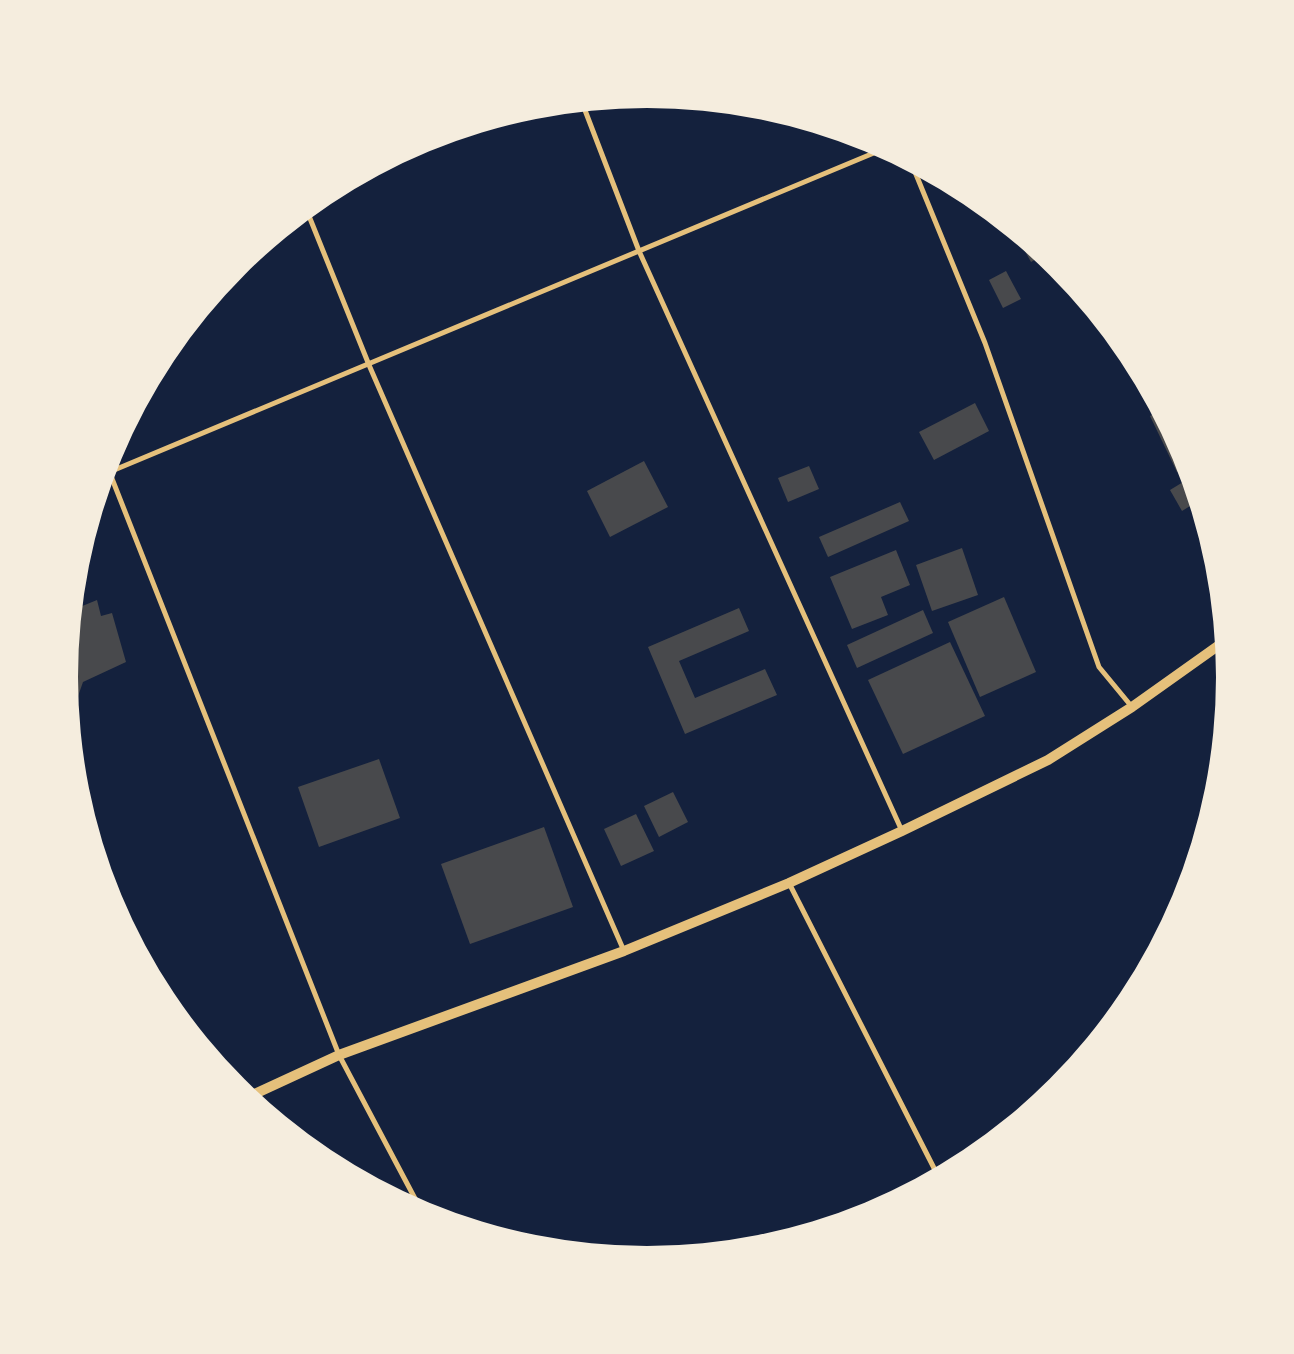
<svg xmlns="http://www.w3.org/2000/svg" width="1294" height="1354" viewBox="0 0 1294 1354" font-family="Merriweather,serif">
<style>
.building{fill:#48494c}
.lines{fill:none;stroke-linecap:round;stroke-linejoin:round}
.minor{stroke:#e5c07b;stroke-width:5}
.secondary{stroke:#e5c07b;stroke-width:10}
</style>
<rect width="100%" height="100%" fill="#14213d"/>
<!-- building -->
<g class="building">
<path d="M1016,235L1042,256L1031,262Z"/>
<path d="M1006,271L1021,299L1003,308L989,280Z"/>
<path d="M975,403L989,431L934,460L919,432Z"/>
<path d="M1158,412L1181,456L1185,468L1177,472L1150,416Z"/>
<path d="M644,461L668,507L610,537L587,491Z"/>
<path d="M809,466L819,489L788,502L778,478Z"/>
<path d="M1188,479L1195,503L1182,511L1170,490Z"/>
<path d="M900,502L909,521L828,557L819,537Z"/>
<path d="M962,548L978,595L932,611L916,565Z"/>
<path d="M896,550L910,585L881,597L888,615L852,629L830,577Z"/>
<path d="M1004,597L1036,672L980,697L948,622Z"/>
<path d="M97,600L101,616L112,613L126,662L83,682L76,702L71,704L69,677L75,609Z"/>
<path d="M739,608L749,631L679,661L695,698L765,669L777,695L685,734L648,647Z"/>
<path d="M923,610L933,633L857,668L847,645Z"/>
<path d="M950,642L985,716L903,754L868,680Z"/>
<path d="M379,759L400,818L319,847L298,787Z"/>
<path d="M673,792L688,822L659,837L644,806Z"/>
<path d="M636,814L654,851L621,866L604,829Z"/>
<path d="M544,827L573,907L470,944L441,864Z"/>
</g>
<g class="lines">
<!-- minor -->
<g class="minor">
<path d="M583,105L639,251L902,831"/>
<path d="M913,167L985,343L1099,667L1132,707"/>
<path d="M307,211L369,365L624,951"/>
<path d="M109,471L339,1055L420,1208"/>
<path d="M107,473L881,150"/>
<path d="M789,883L937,1174"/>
</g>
<!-- secondary -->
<path class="secondary" d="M250,1096L339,1055L624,951L789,883L902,831L1048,760L1132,707L1222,643"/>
</g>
<!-- crop -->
<path d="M0 0H1294V1354H0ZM78 677a569 569 0 1 1 1138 0a569 569 0 1 1-1138 0Z" fill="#f5edde" fill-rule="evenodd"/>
</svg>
